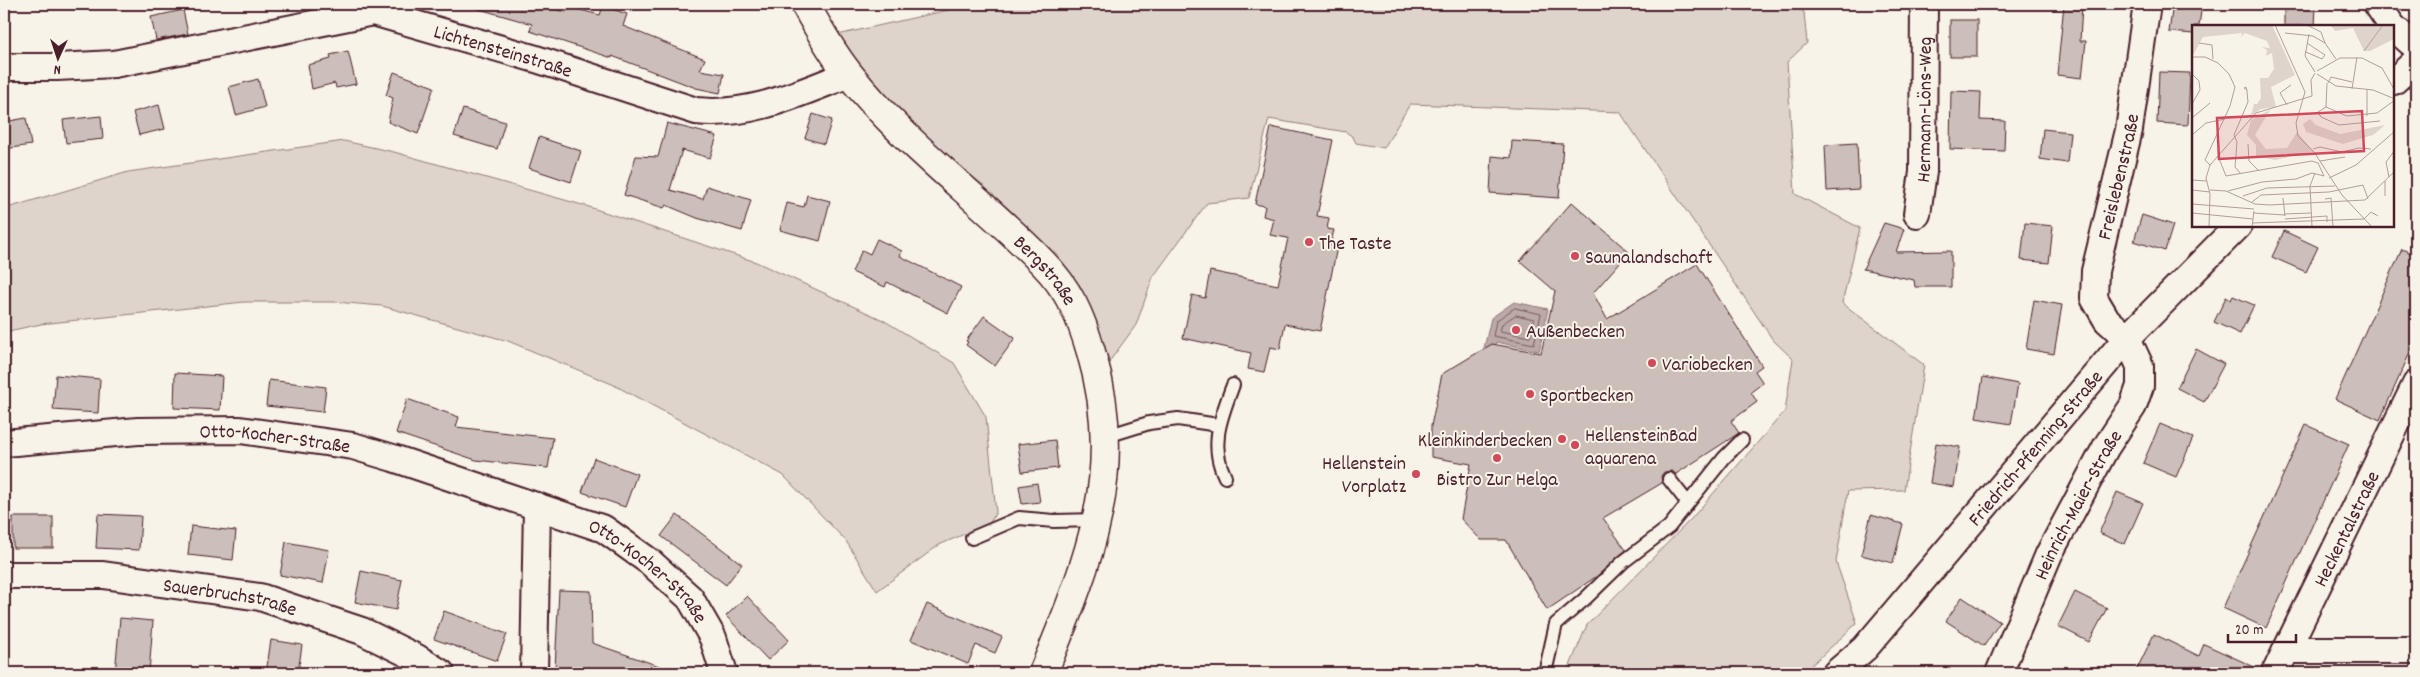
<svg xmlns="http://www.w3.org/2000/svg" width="2420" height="677" viewBox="0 0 2420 677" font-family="Dekko,sans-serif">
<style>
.green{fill:#ded4cc;stroke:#947a7c}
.water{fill:#bcaaa7;stroke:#8e7275}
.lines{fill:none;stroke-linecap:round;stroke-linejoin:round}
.shore{stroke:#78575d;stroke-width:1}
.building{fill:#ccbfb9;stroke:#4a1f2b}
.service-casing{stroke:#4a1f2b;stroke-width:16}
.minor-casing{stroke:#4a1f2b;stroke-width:30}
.tertiary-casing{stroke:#4a1f2b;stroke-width:31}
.service{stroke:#f7f3e8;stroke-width:12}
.minor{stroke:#f7f3e8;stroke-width:26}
.tertiary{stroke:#f7f3e8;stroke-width:28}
.poi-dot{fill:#d1495b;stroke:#f7f3e8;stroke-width:2}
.labels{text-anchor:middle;stroke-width:4;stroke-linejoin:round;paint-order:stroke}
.street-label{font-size:20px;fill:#4a1f2b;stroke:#f7f3e8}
.poi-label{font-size:20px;fill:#4a1f2b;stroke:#f7f3e8;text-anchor:start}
.inset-road{fill:none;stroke:#b29e9c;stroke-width:1}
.view{fill:#d1495b;fill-opacity:0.15;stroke:#d1495b;stroke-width:2.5}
.inset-edge{fill:none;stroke:#4a1f2b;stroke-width:2.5}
</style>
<rect width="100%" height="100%" fill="#f7f3e8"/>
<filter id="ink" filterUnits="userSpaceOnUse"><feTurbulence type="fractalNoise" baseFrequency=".02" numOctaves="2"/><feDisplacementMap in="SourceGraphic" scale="10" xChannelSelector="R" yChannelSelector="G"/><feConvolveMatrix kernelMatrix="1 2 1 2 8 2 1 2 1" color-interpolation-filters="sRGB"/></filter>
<g filter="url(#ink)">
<!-- green -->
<g class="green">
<path d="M975,4H1789L1804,12L1807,43L1787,62L1795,194L1860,228L1842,303L1924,365L1904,490L1848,491L1836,562L1857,623L1803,673H1567L1587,625L1691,519L1785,411L1793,359L1773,340L1620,112L1410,104L1384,148L1356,143L1353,137L1346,132L1269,119L1249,198L1207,203L1153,277L1136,325L1098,377L1081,317L824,38Z"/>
<path d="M344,141L394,152L586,206L756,262L883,320L954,363L986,417L996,512L990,523L939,545L877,591L846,541L783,475L612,384L508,341L382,306L335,302H244L41,324L4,332V209L128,172Z"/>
</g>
<!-- water -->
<path class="water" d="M1514,302L1548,309L1539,351L1496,342L1490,363L1481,361L1491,318Z"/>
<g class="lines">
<!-- shore -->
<g class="shore">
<path d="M1515,308L1541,314L1534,344L1493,336L1496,321Z"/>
<path d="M1516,315L1534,319L1530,337L1500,331L1502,324Z"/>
</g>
</g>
<!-- building -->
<g class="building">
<path d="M480,4H544V6L566,12L568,7L600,15L603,6L627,14L623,26L705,59L700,70L724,74L720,93L696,88L612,56V58L530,31L532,24L479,9Z"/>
<path d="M2064,4H2082L2080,41H2086L2082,78L2057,75Z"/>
<path d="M2173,4H2202L2199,26H2194V34L2169,32Z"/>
<path d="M2284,6H2316L2315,26H2284Z"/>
<path d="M183,10L188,34L156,40L151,17Z"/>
<rect x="1950" y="20" width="27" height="37"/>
<path d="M348,51L356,84L336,88L335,83L312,89L308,65L331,59L330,55Z"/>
<path d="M394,72L434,87L418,134L388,122L393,98L386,95Z"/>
<path d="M2159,72L2190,73L2188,125L2157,123Z"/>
<path d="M258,79L265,107L236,115L229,87Z"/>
<path d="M1951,91L1981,92L1980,120L2005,121L2004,151L1950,149Z"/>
<path d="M159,105L165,129L139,135L133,112Z"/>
<path d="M463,109L505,122L497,149L454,136Z"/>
<path d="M813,114L832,120L824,144L805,138Z"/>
<path d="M101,116L103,139L66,143L63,120Z"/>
<path d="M26,118L31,145L4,149V122Z"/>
<path d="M667,123L717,136L710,158L682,150L670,190L703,199L707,186L751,200L742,231L697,218L666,205L664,208L624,195L636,156L658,157Z"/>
<path d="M1271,127L1333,140L1317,216L1329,218L1327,229L1334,230L1330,246L1337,247L1320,331L1285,324L1280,349L1270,347L1264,372L1248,369L1251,353L1183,338L1192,295L1205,298L1210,271L1278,285L1288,238L1270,235L1274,219L1263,216L1265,206L1255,204Z"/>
<path d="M2043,129L2070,132L2067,163L2040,159Z"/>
<path d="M539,137L581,151L571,182L529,168Z"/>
<path d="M1512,141L1563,144L1559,198L1490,193L1492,156L1511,158Z"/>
<path d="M1857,143L1859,189L1827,191L1825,145Z"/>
<path d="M807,195L830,201L820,241L780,230L787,203L804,207Z"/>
<path d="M1572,202L1629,252L1593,293L1607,319L1697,264L1762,366L1755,371L1763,383L1751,392L1757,402L1731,421L1739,433L1676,474L1672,471L1664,472L1661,476L1662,483L1603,518L1626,550L1597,576L1547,610L1506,540H1481L1461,519L1471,464L1431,457V426L1442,374L1492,344L1541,353L1555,291L1520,261Z"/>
<path d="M2142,215L2173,225L2165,251L2134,241Z"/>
<path d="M1884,223L1904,229L1896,252L1951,251V287H1915L1914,280L1863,269Z"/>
<path d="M2025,223L2053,226L2049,263L2021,260Z"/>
<path d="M2284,231L2318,247L2306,272L2272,257Z"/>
<path d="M877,239L902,251L900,256L961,287L948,313L887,282L885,287L852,272L862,250L870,254Z"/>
<path d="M2402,249L2416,255V339L2380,420L2335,399Z"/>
<path d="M2233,296L2254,305L2240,334L2214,322L2226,297L2231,300Z"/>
<path d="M2034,300L2062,305L2054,354L2026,349Z"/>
<path d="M984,316L1015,338L995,366L966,345L968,342L966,341Z"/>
<path d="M2196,349L2224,364L2204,402L2177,388Z"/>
<path d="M175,373L222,376L220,410L174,408Z"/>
<path d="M56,375L100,379L98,413L53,410Z"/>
<path d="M1983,377L2018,384L2011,424L1976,418Z"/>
<path d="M269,380L326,387L323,412L266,406Z"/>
<path d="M407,399L459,417L456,427L553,438L548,468L476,460L396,433Z"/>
<path d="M2160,424L2193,438L2176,477L2143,463Z"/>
<path d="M2306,425L2349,444L2266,628L2223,608Z"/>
<path d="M1055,440L1058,468L1022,472L1018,444Z"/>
<path d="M1936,443L1960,447L1954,487L1930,483Z"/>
<path d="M594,458L637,474L625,507L582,492Z"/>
<path d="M1037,483L1040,502L1022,504L1019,486Z"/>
<path d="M2117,492L2143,503L2125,544L2099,533Z"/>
<path d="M98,514L141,516L139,550L96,548Z"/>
<path d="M677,515L742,564L726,585L661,536Z"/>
<path d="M1871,515L1903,524L1893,563L1861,555Z"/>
<rect x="13" y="517" width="40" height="31"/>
<path d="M191,526L236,531L233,560L188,555Z"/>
<path d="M286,542L329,550L323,583L280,575Z"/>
<path d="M361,571L402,580L396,610L355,602Z"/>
<path d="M559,590L591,591L592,643L671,670V673H571L555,668Z"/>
<path d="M2075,592L2107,608L2089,642L2058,626Z"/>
<path d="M747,596L789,640L768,660L726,616Z"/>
<path d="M1962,597L2000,622L1984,646L1946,621Z"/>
<path d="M927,604L1002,637L995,653L976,645L968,664L911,640Z"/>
<path d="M444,611L507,634L497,661L434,639Z"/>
<path d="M120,618L153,621L149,673H115Z"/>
<path d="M2154,634L2199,656L2204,644L2261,670L2260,673H2135Z"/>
<path d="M271,640L302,645L298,673H266Z"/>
</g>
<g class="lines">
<defs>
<g id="service">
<path d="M1107,436L1149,423L1178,419L1218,425"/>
<path d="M1225,477C1209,445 1221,417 1233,385"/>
<path d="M1669,479L1687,502"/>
<path d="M972,538L1019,518L1054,521L1098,520"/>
<path d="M1545,673L1556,624L1586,598L1623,562L1669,527L1724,458L1742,440"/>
</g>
<g id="minor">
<path d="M2377,4L2392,26"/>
<path d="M2394,28L2416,47"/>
<path id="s1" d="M4,67H57L114,64L373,12L536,59L696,111C751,117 799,93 849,74"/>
<path d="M2394,81L2416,61"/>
<path id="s2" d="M1917,214L1923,172L1924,4"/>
<path id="s3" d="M4,443L138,431L240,430L353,446L393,458L604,529L650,562L690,598L713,638L724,673"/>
<path id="s4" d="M4,575H103L260,597L362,631L417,658L441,673"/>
<path d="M2286,650H2416"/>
<path d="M534,673L537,506"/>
<path id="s5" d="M1836,673L1865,648L2127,338L2238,226"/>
<path id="s6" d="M1999,673L2049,554L2106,447L2133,406L2140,386V366L2127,338L2107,320L2094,298L2095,271L2129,130L2147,4"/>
<path id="s7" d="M2275,673L2416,384"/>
</g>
<g id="tertiary">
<path id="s8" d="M805,4C818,28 832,53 849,74C905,145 980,198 1042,262C1069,289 1081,317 1091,352C1127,472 1088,563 1043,673"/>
</g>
</defs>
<!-- service casing -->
<use href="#service" class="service-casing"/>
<!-- minor casing -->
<use href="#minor" class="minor-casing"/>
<!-- tertiary casing -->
<use href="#tertiary" class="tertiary-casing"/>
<!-- service -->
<use href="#service" class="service"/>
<!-- minor -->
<use href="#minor" class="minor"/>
<!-- tertiary -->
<use href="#tertiary" class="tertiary"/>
</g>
</g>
<!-- markers -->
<g class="poi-dot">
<circle cx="1309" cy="242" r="5"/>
<circle cx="1575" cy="256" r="5"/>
<circle cx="1516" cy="330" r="5"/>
<circle cx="1652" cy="363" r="5"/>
<circle cx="1530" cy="394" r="5"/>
<circle cx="1562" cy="439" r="5"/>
<circle cx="1575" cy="445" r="5"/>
<circle cx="1497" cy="458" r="5"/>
<circle cx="1416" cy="474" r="5"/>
</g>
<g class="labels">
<!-- street labels -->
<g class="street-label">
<text dy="7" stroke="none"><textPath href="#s1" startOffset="510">Lichtensteinstraße</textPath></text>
<text dy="7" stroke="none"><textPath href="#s2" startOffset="105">Hermann-Löns-Weg</textPath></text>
<text dy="7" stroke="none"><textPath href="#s6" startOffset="548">Freislebenstraße</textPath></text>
<text dy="7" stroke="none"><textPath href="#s8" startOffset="361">Bergstraße</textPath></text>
<text dy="7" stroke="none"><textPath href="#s3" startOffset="272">Otto-Kocher-Straße</textPath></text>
<text dy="7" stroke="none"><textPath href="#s5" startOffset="301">Friedrich-Pfenning-Straße</textPath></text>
<text dy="7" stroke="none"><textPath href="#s6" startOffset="186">Heinrich-Maier-Straße</textPath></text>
<text dy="7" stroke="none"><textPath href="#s7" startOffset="161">Heckentalstraße</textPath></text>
<text dy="7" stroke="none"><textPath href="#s3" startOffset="676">Otto-Kocher-Straße</textPath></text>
<text dy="7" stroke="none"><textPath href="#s4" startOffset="228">Sauerbruchstraße</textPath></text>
</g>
<!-- poi labels -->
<g class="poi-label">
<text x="1319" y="249">The Taste</text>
<text x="1585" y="263">Saunalandschaft</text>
<text x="1526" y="337">Außenbecken</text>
<text x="1662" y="370">Variobecken</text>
<text x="1540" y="401">Sportbecken</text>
<text x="1585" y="441">HellensteinBad<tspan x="1585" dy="23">aquarena</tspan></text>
<text x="1552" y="446" text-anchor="end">Kleinkinderbecken</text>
<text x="1406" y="469" text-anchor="end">Hellenstein<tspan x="1406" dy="23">Vorplatz</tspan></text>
<text x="1497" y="485" text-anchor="middle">Bistro Zur Helga</text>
</g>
</g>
<!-- overview -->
<g transform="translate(2192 25)">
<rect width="202" height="202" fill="#f7f3e8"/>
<path d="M0,0H80L103,50L79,62L84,82L69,84L59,91L62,79H65L69,73L68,53H76L82,44L80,28L74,31L75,25L70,22L78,23L75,16L53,8L49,12L50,8L11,12L0,32ZM138,0H202V14L178,26H172L161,3L143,6ZM78,85L63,110L74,124L95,123L105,107L122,127L83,135L64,131V120L55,110L59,95ZM118,94L124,100L148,109L193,100L181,110L151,119L114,107L111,99Z" fill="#ded4cc"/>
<path class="inset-road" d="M83,0L113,67L104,98L106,111L122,127L150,170L180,202M115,0L129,7L133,18M93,8L121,11L133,18L144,34M117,9L113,31L123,47M7,18L20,20L21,34M115,18L133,30L130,34M172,26L191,0M114,27L130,34M0,32H13L26,38L37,49L43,62L38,81L13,135L18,140M125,46L148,33H170L190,43L203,66M0,49L7,56L8,65L0,79M125,49L144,61L181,65L203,74M135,58L134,82L155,91L185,88L203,75M136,58L139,52L160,57M160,64L165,32M175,65V91M95,80L88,68L99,60M134,82L126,87L129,92L147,100L188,96M0,93L18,78M0,110L14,98L33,94M56,119L57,136L67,146M121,124L128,122L150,127L167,123L179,124M26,131L34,151L120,136L126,138L132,151M128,136L153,132M49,149L43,142L45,117L42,110L56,77L55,67V65L54,63V62L52,63L55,65M197,152L194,137L203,125M137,153L164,140L203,106M0,155L15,156M0,165L18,167M18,165L34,166L63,179L77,180L173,175L203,146M36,166L70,157L104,154L120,148L132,151M51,171L75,163L143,161M193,171V156M91,173L93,191M133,174L139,173L141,202M60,177L69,170L137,167L171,160L176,174M0,179L62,184M0,188L61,194M61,188L93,190M92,189L119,188M93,194L135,191V197M172,194L179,187L186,191M60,198L172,194M17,202L18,169L14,153L18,140L64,88L120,71L119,55L123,48M60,202L62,186M120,202L118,161L123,148"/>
<path class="view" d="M170,86L172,126L27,134L25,93Z"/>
<rect width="202" height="202" class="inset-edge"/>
</g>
<!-- margin -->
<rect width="2420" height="677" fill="none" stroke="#f7f3e8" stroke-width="20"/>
<rect x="10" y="10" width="2400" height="657" fill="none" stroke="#4a1f2b" stroke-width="2" filter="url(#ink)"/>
<!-- north arrow -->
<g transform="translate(58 58) rotate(183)" stroke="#f7f3e8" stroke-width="4" paint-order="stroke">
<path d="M0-4L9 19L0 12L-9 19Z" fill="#4a1f2b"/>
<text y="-8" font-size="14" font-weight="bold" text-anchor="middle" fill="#4a1f2b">N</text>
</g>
<!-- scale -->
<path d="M2228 634v8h68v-8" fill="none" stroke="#4a1f2b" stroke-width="2.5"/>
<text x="2235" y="634" font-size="15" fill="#4a1f2b" stroke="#f7f3e8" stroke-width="4" paint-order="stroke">20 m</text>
</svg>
